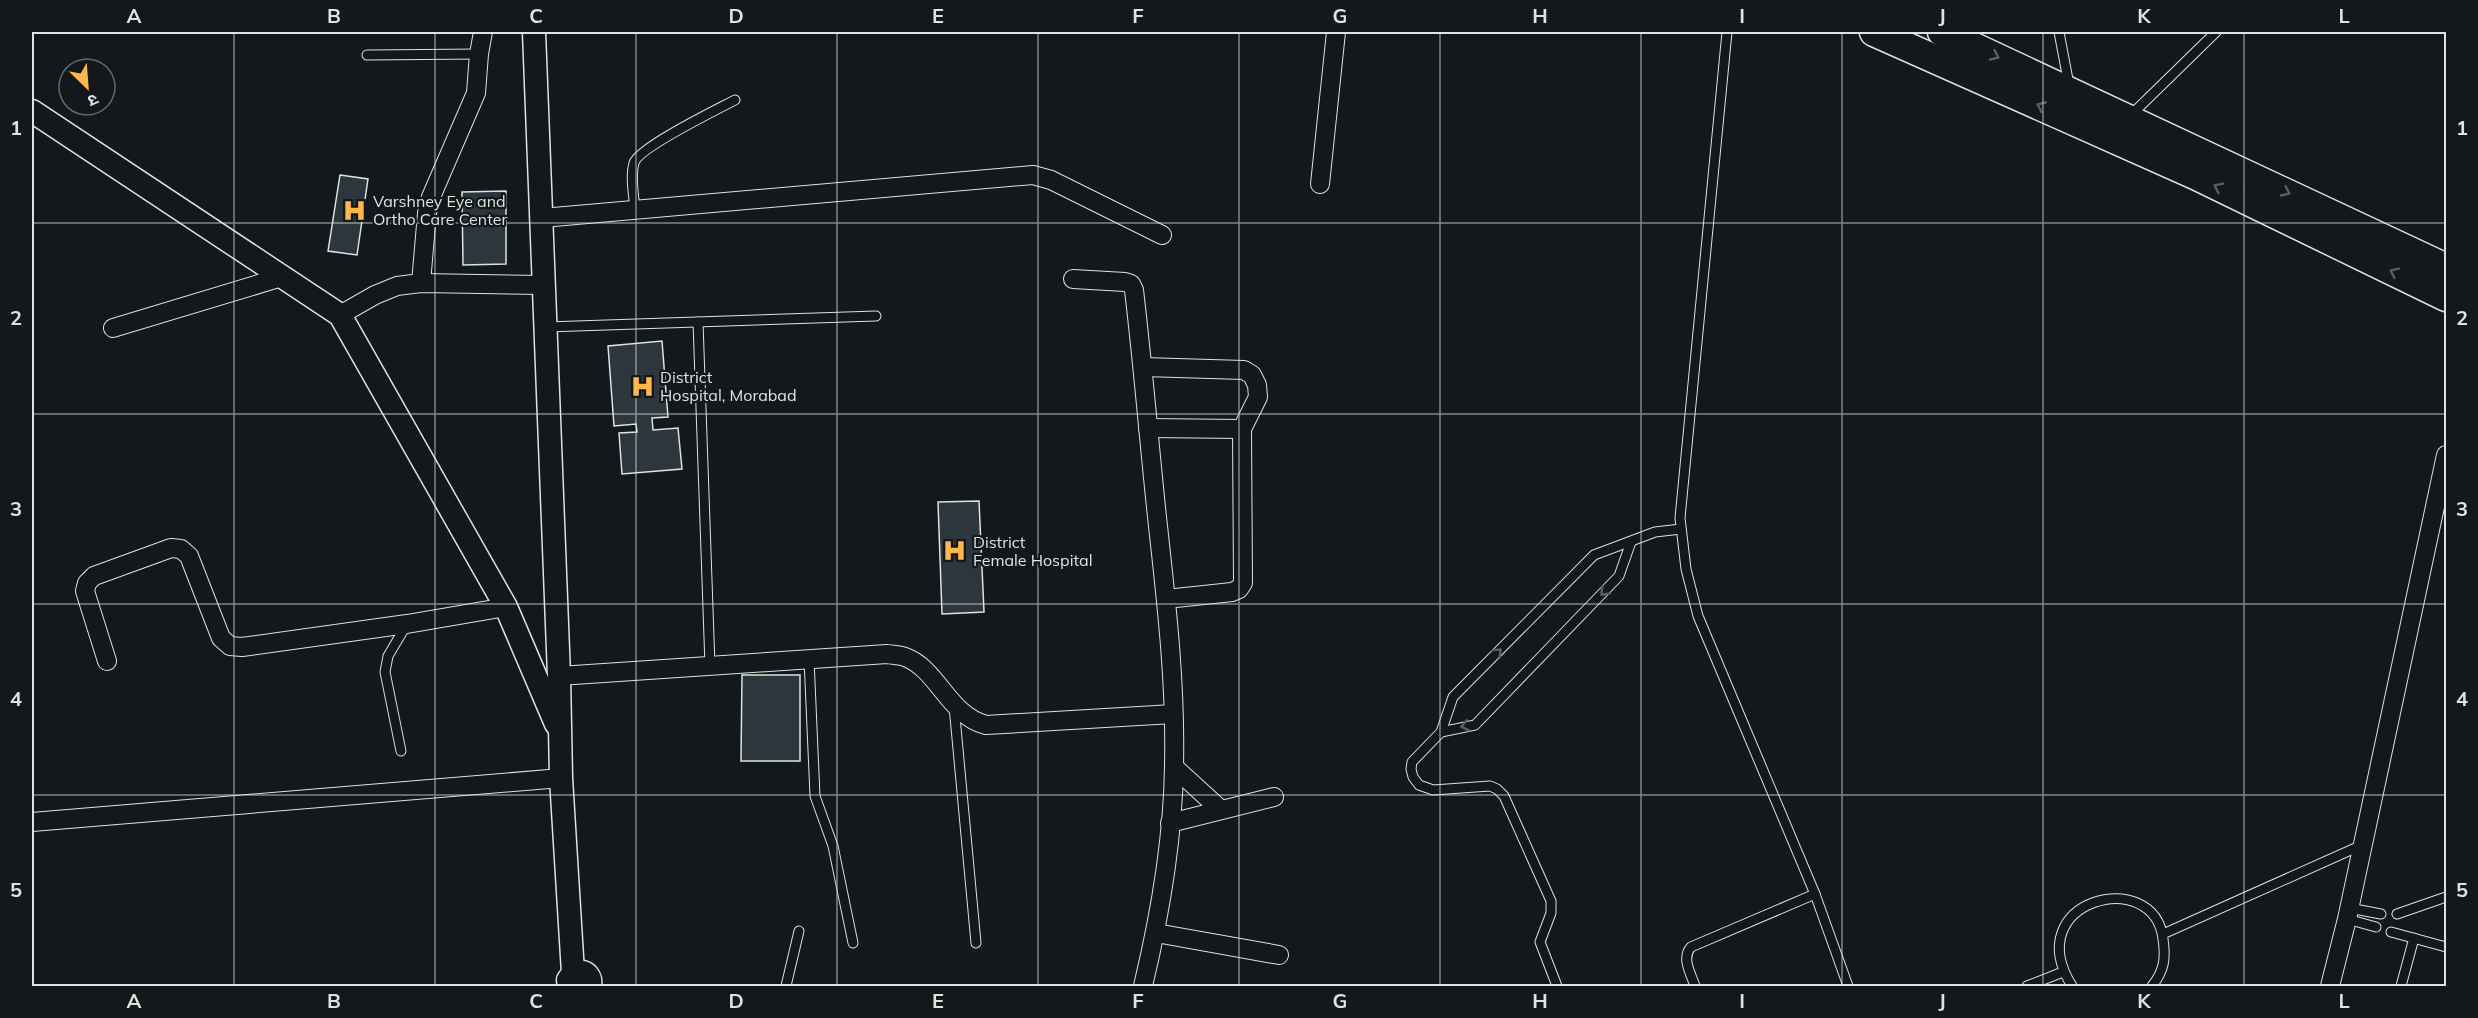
<svg xmlns="http://www.w3.org/2000/svg" width="2478" height="1018" viewBox="0 0 2478 1018" font-family="Mulish,'Noto Sans Devanagari',sans-serif">
<style>
.building{fill:#2c363c;stroke:#d8e6dc;stroke-width:1.5}
.lines{fill:none;stroke-linecap:round;stroke-linejoin:round}
.service-casing{stroke:#d8e6dc;stroke-width:11}
.minor-casing{stroke:#d8e6dc;stroke-width:20}
.tertiary-casing{stroke:#d8e6dc;stroke-width:25}
.primary-casing{stroke:#d8e6dc;stroke-width:31}
.service{stroke:#14181c;stroke-width:9}
.minor{stroke:#14181c;stroke-width:18}
.tertiary{stroke:#14181c;stroke-width:22}
.primary{stroke:#14181c;stroke-width:28}
.oneway{stroke:#59605f}
.grid{fill:none;stroke:#d8e6dc;stroke-width:1.5;stroke-opacity:0.55}
.labels{text-anchor:middle;stroke-width:4.5;stroke-linejoin:round;paint-order:stroke}
.poi-label{font-size:16px;fill:#d8e6dc;stroke:#14181c;text-anchor:start}
.neatline{fill:none;stroke:#d8e6dc;stroke-width:2}
.grid-label{font-size:20px;text-anchor:middle;font-weight:bold;fill:#d8e6dc}
</style>
<rect width="100%" height="100%" fill="#14181c"/>
<!-- building -->
<g class="building">
<path d="M340,175L368,179L357,255L328,251Z"/>
<path d="M506,191V264L463,265L462,192Z"/>
<path d="M662,341L668,417L652,418L653,430L678,428L682,469L622,474L619,433L637,432L636,424L614,426L608,346Z"/>
<path d="M979,501L984,612L942,614L938,502Z"/>
<path d="M742,675H800V761H741Z"/>
</g>
<g class="lines">
<defs>
<g id="service">
<path d="M1727,32L1680,518L1686,569L1698,616L1815,894L1848,986"/>
<path d="M2059,32L2069,85"/>
<path d="M367,55L479,54"/>
<path d="M2130,116L2216,32"/>
<path d="M635,210C634,196 630,177 634,163C638,148 718,109 735,100"/>
<path d="M698,322L710,666"/>
<path d="M546,327L876,316"/>
<path d="M809,659L815,796L833,846L853,943"/>
<path d="M954,706L976,943"/>
<path d="M1441,732L1475,725L1619,576L1631,542"/>
<path d="M401,751L385,672L388,656L407,624"/>
<path d="M2349,908L2381,914"/>
<path d="M2397,914L2446,897"/>
<path d="M2347,919L2376,927"/>
<path d="M2391,932L2446,947"/>
<path d="M2163,934L2362,845"/>
<path d="M786,986L799,931"/>
<path d="M1557,986L1540,942L1551,913V901L1504,796L1497,789L1490,786L1433,790L1419,785L1413,777L1411,769L1412,762L1441,732L1453,697L1594,555L1655,532L1681,529"/>
<path d="M1695,986C1691,974 1681,958 1691,947L1815,894"/>
<path d="M2027,986L2063,972"/>
<path d="M2072,986C2018,900 2154,865 2163,939C2166,959 2164,971 2152,986"/>
<path d="M2401,986L2414,938"/>
</g>
<g id="minor">
<path d="M1320,184L1336,32"/>
<path d="M542,218L1033,175L1051,180L1162,235"/>
<path d="M1073,279L1125,282L1131,284L1134,290C1143,366 1149,441 1157,517C1166,599 1176,683 1174,766C1173,840 1160,915 1143,986"/>
<path d="M421,283L427,213L431,197L476,93L479,54L483,32"/>
<path d="M340,315L375,295L397,286L421,283L544,285"/>
<path d="M113,328L282,277"/>
<path d="M1143,367L1244,370L1252,375L1257,385L1258,397L1242,429L1243,583L1239,589L1232,592L1166,599"/>
<path d="M1148,428L1242,429"/>
<path d="M107,661L85,591L87,583L94,576L171,548L181,549L189,556L221,638L230,646L242,647L407,624L506,607"/>
<path d="M559,676L887,654C893,655 900,655 905,657C938,669 948,715 986,725L1173,714"/>
<path d="M1174,767L1221,810"/>
<path d="M32,822L561,778"/>
<path d="M1170,823L1274,797"/>
<path d="M1156,933L1279,955"/>
<path d="M2330,986L2347,919L2446,455"/>
</g>
<g id="tertiary">
<path d="M534,32L559,676L561,778L573,973L568,980L569,986"/>
<path d="M32,111L340,315L506,607L556,724"/>
<path d="M573,973C583,968 592,975 590,986"/>
</g>
<g id="primary">
<path d="M1874,32L2195,175L2446,297"/>
<path d="M1942,32L2446,268"/>
</g>
</defs>
<!-- service casing -->
<use href="#service" class="service-casing"/>
<!-- minor casing -->
<use href="#minor" class="minor-casing"/>
<!-- tertiary casing -->
<use href="#tertiary" class="tertiary-casing"/>
<!-- primary casing -->
<use href="#primary" class="primary-casing"/>
<!-- service -->
<use href="#service" class="service"/>
<!-- minor -->
<use href="#minor" class="minor"/>
<!-- tertiary -->
<use href="#tertiary" class="tertiary"/>
<!-- primary -->
<use href="#primary" class="primary"/>
</g>
<!-- one-way arrows -->
<defs><path id="oneway-chevron" d="M-2-3.5L2.5 0L-2 3.5" fill="none" stroke-width="1.6" stroke-linecap="round" stroke-linejoin="round" transform="scale(1.5)"/></defs>
<g class="oneway">
<use href="#oneway-chevron" transform="translate(1995 56) rotate(25)"/>
<use href="#oneway-chevron" transform="translate(2041 106) rotate(-156)"/>
<use href="#oneway-chevron" transform="translate(2218 187) rotate(-154)"/>
<use href="#oneway-chevron" transform="translate(2286 192) rotate(25)"/>
<use href="#oneway-chevron" transform="translate(2394 272) rotate(-154)"/>
<use href="#oneway-chevron" transform="translate(1604 592) rotate(134)"/>
<use href="#oneway-chevron" transform="translate(1498 652) rotate(-45)"/>
<use href="#oneway-chevron" transform="translate(1465 726) rotate(167)"/>
</g>
<!-- grid -->
<path class="grid" d="M234,32V986M435,32V986M636,32V986M837,32V986M1038,32V986M1239,32V986M1440,32V986M1641,32V986M1842,32V986M2043,32V986M2244,32V986M32,223H2446M32,414H2446M32,604H2446M32,795H2446"/>
<!-- icons -->
<defs>
<symbol id="hospital-bare" viewBox="-9 -9 18 18"><path d="M-5-5h3v3.5h4V-5h3V5h-3V1.5h-4V5h-3Z" fill="#ffb74d" stroke="#14181c" stroke-width="2.5" paint-order="stroke"/></symbol>
</defs>
<g fill-rule="evenodd">
<use href="#hospital-bare" x="338" y="194" width="33" height="33"/>
<use href="#hospital-bare" x="626" y="370" width="33" height="33"/>
<use href="#hospital-bare" x="938" y="534" width="33" height="33"/>
</g>
<g class="labels">
<!-- poi labels -->
<g class="poi-label">
<text x="373" y="207">Varshney Eye and<tspan x="373" dy="18">Ortho Care Center</tspan></text>
<text x="660" y="383">District<tspan x="660" dy="18">Hospital, Morabad</tspan></text>
<text x="973" y="548">District<tspan x="973" dy="18">Female Hospital</tspan></text>
</g>
</g>
<!-- border -->
<rect width="2478" height="1018" fill="none" stroke="#14181c" stroke-width="66"/>
<!-- north arrow -->
<g transform="translate(87 87) rotate(155)"><circle r="28" fill="#14181c" stroke="#626a69" stroke-width="1.5"/>
<path d="M0-4.5L10 22L0 15L-10 22Z" fill="#ffb74d"/>
<text y="-9" font-size="16" font-weight="bold" text-anchor="middle" fill="#d8e6dc">उ</text>
</g>
<rect x="33" y="33" width="2412" height="952" class="neatline"/>
<g class="grid-label">
<text x="134" y="23">A</text>
<text x="334" y="23">B</text>
<text x="536" y="23">C</text>
<text x="736" y="23">D</text>
<text x="938" y="23">E</text>
<text x="1138" y="23">F</text>
<text x="1340" y="23">G</text>
<text x="1540" y="23">H</text>
<text x="1742" y="23">I</text>
<text x="1942" y="23">J</text>
<text x="2144" y="23">K</text>
<text x="2344" y="23">L</text>
<text x="16" y="135">1</text>
<text x="2462" y="135">1</text>
<text x="16" y="325">2</text>
<text x="2462" y="325">2</text>
<text x="16" y="516">3</text>
<text x="2462" y="516">3</text>
<text x="16" y="706">4</text>
<text x="2462" y="706">4</text>
<text x="16" y="897">5</text>
<text x="2462" y="897">5</text>
<text x="134" y="1008">A</text>
<text x="334" y="1008">B</text>
<text x="536" y="1008">C</text>
<text x="736" y="1008">D</text>
<text x="938" y="1008">E</text>
<text x="1138" y="1008">F</text>
<text x="1340" y="1008">G</text>
<text x="1540" y="1008">H</text>
<text x="1742" y="1008">I</text>
<text x="1942" y="1008">J</text>
<text x="2144" y="1008">K</text>
<text x="2344" y="1008">L</text>
</g>
</svg>
